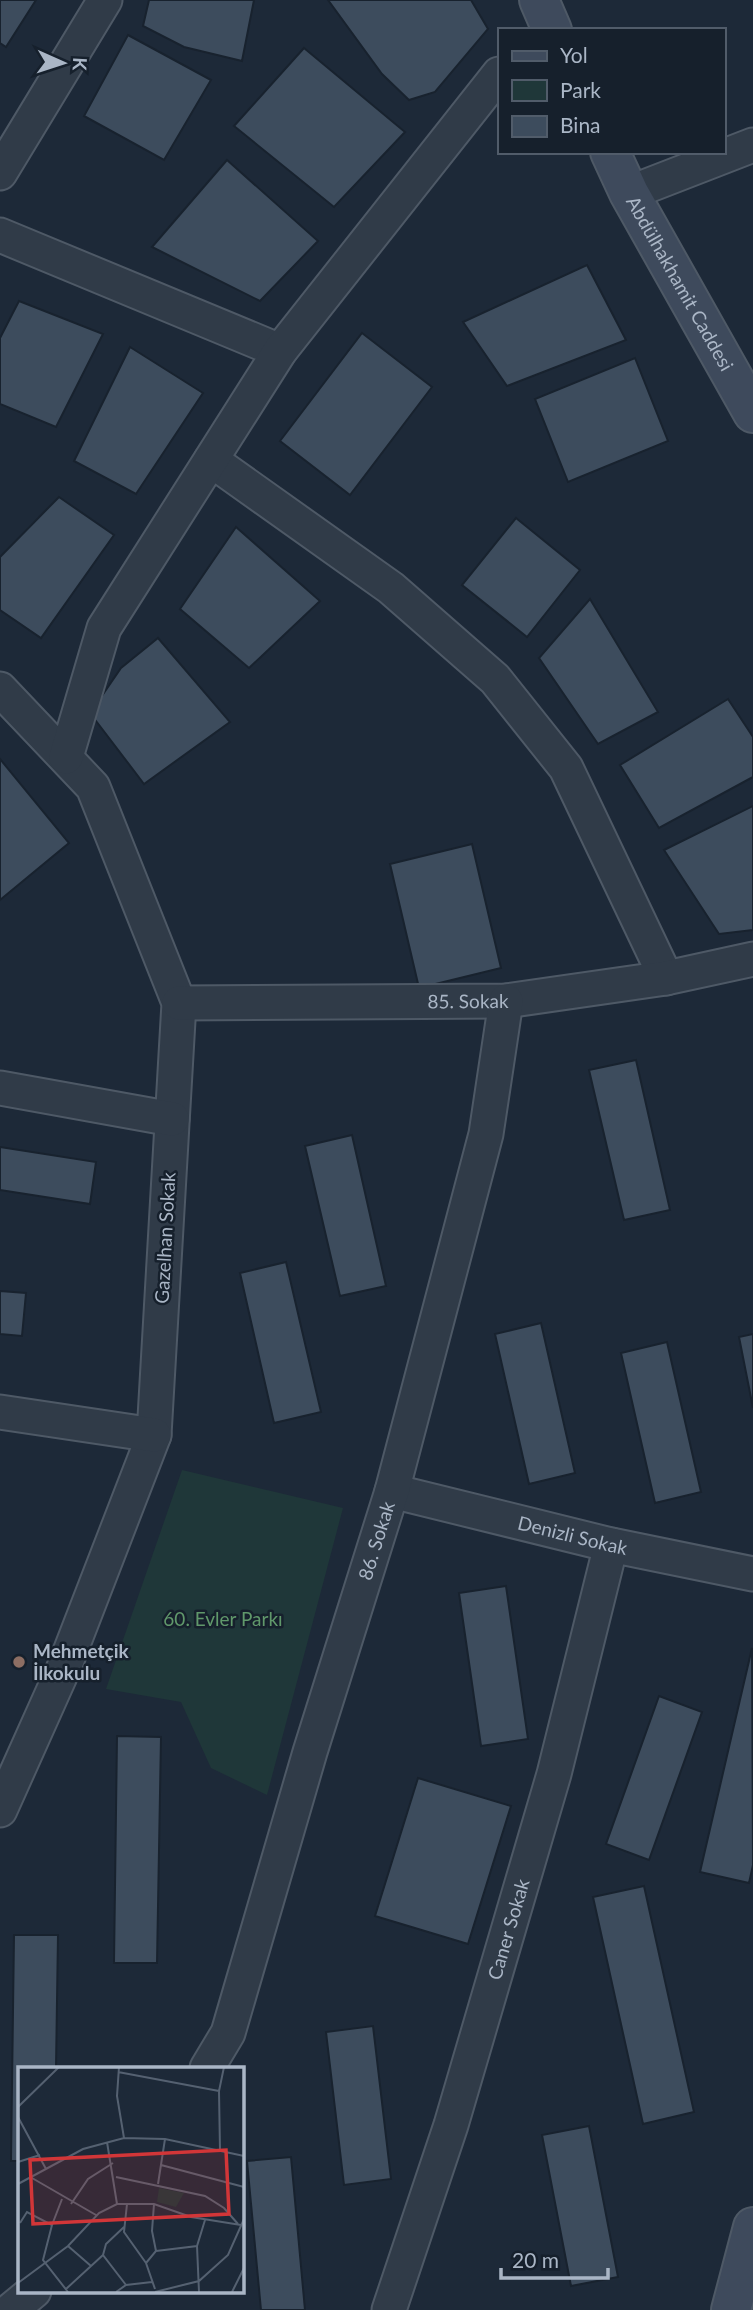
<svg xmlns="http://www.w3.org/2000/svg" width="753" height="2310" viewBox="0 0 753 2310" font-family="Lato,sans-serif">
<style>
.green{fill:#1f3739}
.building{fill:#3d4c5d;stroke:#18222e;stroke-width:2}
.lines{fill:none;stroke-linecap:round;stroke-linejoin:round}
.street-casing{stroke:#4e5966;stroke-width:37}
.secondary-casing{stroke:#4e5966;stroke-width:42}
.street{stroke:#303b48;stroke-width:33}
.secondary{stroke:#3e4a5c;stroke-width:38}
.education-dot{fill:#8d6e63;stroke:#16202c;stroke-width:2.5}
.labels{text-anchor:middle;stroke-width:5;stroke-linejoin:round;paint-order:stroke}
.street-label{font-size:19px;fill:#aab6c6;stroke:#16202c}
.park-label{font-size:19px;fill:#60986b;stroke:#16202c}
.poi-label{font-size:19px;font-weight:bold;fill:#aab6c6;stroke:#16202c;text-anchor:start}
.inset-road{fill:none;stroke:#556171;stroke-width:2}
.view{fill:#d23638;fill-opacity:0.15;stroke:#d23638;stroke-width:3.5}
.inset-edge{fill:none;stroke:#aab6c6;stroke-width:3.5}
</style>
<rect width="100%" height="100%" fill="#1d2938"/>
<!-- green -->
<path class="green" d="M182,1470L343,1508L267,1795L211,1768L181,1702L106,1689Z"/>
<!-- building -->
<g class="building">
<path d="M0,0H36L6,47L0,43Z"/>
<path d="M149,0H254L242,61L184,47L143,26Z"/>
<path d="M328,0H471L488,29L435,92L409,100L382,74Z"/>
<path d="M128,35L211,80L164,160L84,116Z"/>
<path d="M304,48L405,132L334,207L234,126Z"/>
<path d="M227,160L318,241L260,301L152,247Z"/>
<path d="M587,265L626,340L507,386L463,322Z"/>
<path d="M19,301L103,334L56,427L0,404V338Z"/>
<path d="M362,333L432,387L350,495L280,441Z"/>
<path d="M130,347L203,393L136,494L74,461Z"/>
<path d="M635,358L668,441L568,482L535,399Z"/>
<path d="M59,497L114,535L41,638L0,610V557Z"/>
<path d="M516,518L580,570L527,637L462,585Z"/>
<path d="M236,527L320,601L249,668L180,609Z"/>
<path d="M590,599L658,712L598,744L539,658Z"/>
<path d="M158,638L230,722L144,784L93,717L95,706L121,668Z"/>
<path d="M728,699L753,737V777L659,828L620,765Z"/>
<path d="M0,759L69,843L0,900Z"/>
<path d="M753,806V930L719,934L664,850Z"/>
<path d="M472,844L501,968L419,988L390,864Z"/>
<path d="M636,1060L670,1210L624,1220L589,1070Z"/>
<path d="M352,1135L386,1286L340,1296L305,1146Z"/>
<path d="M0,1147L96,1162L90,1204L0,1190Z"/>
<path d="M286,1262L321,1412L274,1423L240,1273Z"/>
<path d="M0,1291L26,1293L22,1336L0,1334Z"/>
<path d="M541,1323L575,1473L529,1484L495,1334Z"/>
<path d="M753,1334V1408L739,1337Z"/>
<path d="M667,1342L701,1492L655,1503L621,1353Z"/>
<path d="M506,1586L528,1739L481,1746L459,1593Z"/>
<path d="M752,1648L753,1865L749,1883L700,1872Z"/>
<path d="M659,1696L702,1712L649,1860L606,1844Z"/>
<path d="M117,1736L161,1737L157,1963H114Z"/>
<path d="M418,1778L511,1806L468,1944L375,1916Z"/>
<path d="M644,1886L694,2112L643,2124L593,1897Z"/>
<path d="M14,1935H58L56,2068H19V2161H11Z"/>
<path d="M373,2026L391,2179L344,2185L326,2032Z"/>
<path d="M589,2126L618,2277L571,2286L542,2135Z"/>
<path d="M291,2157L305,2310H261L247,2161Z"/>
</g>
<g class="lines">
<defs>
<g id="street">
<path d="M0,173L105,0"/>
<path d="M629,193L753,145"/>
<path d="M0,235L280,351"/>
<path d="M211,460L391,588L495,679L566,768L666,978"/>
<path d="M0,689L93,787L179,1003L154,1435L65,1665L0,1810"/>
<path d="M66,757L104,628L280,351L499,74"/>
<path id="s1" d="M179,1003L506,1001L666,978L753,959"/>
<path d="M0,1088L172,1119"/>
<path d="M0,1412L154,1435"/>
<path id="s2" d="M392,1491L611,1545L753,1574"/>
<path id="s3" d="M207,2068L228,2033L310,1752L392,1491L486,1134L506,1001"/>
<path d="M11,2310L34,2291"/>
<path id="s4" d="M389,2310L451,2125L554,1774L611,1545"/>
</g>
<g id="secondary">
<path d="M539,0L552,30"/>
<path id="s5" d="M610,152L629,193L753,413"/>
<path d="M731,2310L753,2227"/>
</g>
</defs>
<!-- street casing -->
<use href="#street" class="street-casing"/>
<!-- secondary casing -->
<use href="#secondary" class="secondary-casing"/>
<!-- street -->
<use href="#street" class="street"/>
<!-- secondary -->
<use href="#secondary" class="secondary"/>
</g>
<!-- markers -->
<circle class="education-dot" cx="19" cy="1662" r="7"/>
<g class="labels">
<!-- street labels -->
<g class="street-label">
<text dy="7" stroke="none"><textPath href="#s5" startOffset="149">Abdülhakhamit Caddesi</textPath></text>
<text dy="7" stroke="none"><textPath href="#s1" startOffset="289">85. Sokak</textPath></text>
<text transform="translate(165 1238) rotate(-87)" y="7">Gazelhan Sokak</text>
<text dy="7" stroke="none"><textPath href="#s2" startOffset="186">Denizli Sokak</textPath></text>
<text dy="7" stroke="none"><textPath href="#s3" startOffset="555">86. Sokak</textPath></text>
<text dy="7" stroke="none"><textPath href="#s4" startOffset="399">Caner Sokak</textPath></text>
</g>
<!-- park labels -->
<g class="park-label">
<text x="223" y="1626">60. Evler Parkı</text>
</g>
<!-- poi labels -->
<g class="poi-label">
<text x="33" y="1658">Mehmetçik<tspan x="33" dy="22">İlkokulu</tspan></text>
</g>
</g>
<!-- overview -->
<g transform="translate(18 2067)">
<rect width="226" height="226" fill="#1d2938"/>
<path d="M141,121L166,126L158,140L139,135Z" fill="#1f3739"/>
<path class="inset-road" d="M101,0L99,29L106,71M100,5L201,24M0,40L41,0M0,50L28,102M89,75L99,137M202,84L201,24L206,0M0,95L22,88M143,98L226,120M98,110L187,129L206,141L220,157M14,111L78,148M0,117L65,82L106,71L147,72L226,89M140,117L147,72M53,137L70,112L95,96M109,137L106,165L128,196M136,137L134,164L138,184L128,196L137,222M2,156L9,145L34,158L25,193L50,225M34,158L44,132M106,160L88,177L85,188L108,218M50,179L73,199M179,179L181,225M138,184L179,179L187,153M0,216L50,179L81,146L99,137H136L173,150L223,158M48,222L85,188M98,225L108,218L134,215M137,225L181,214L210,188L226,152M214,225L226,201"/>
<path class="view" d="M208,83L211,147L15,157L12,93Z"/>
<rect width="226" height="226" class="inset-edge"/>
</g>
<!-- legend -->
<rect x="498" y="28" width="228" height="126" fill="#16202c" stroke="#515c6a" stroke-width="2"/>
<rect x="512" y="51" width="35" height="10" fill="#3e4a5c" stroke="#515c6a" stroke-width="2"/>
<text x="560" y="63" font-size="21" fill="#aab6c6">Yol</text>
<rect x="512" y="80" width="35" height="21" fill="#1f3739" stroke="#515c6a" stroke-width="2"/>
<text x="560" y="98" font-size="21" fill="#aab6c6">Park</text>
<rect x="512" y="116" width="35" height="21" fill="#3d4c5d" stroke="#515c6a" stroke-width="2"/>
<text x="560" y="133" font-size="21" fill="#aab6c6">Bina</text>
<!-- north arrow -->
<g transform="translate(63 63) rotate(93)" stroke="#16202c" stroke-width="5" paint-order="stroke">
<path d="M0-5L12 26L0 18L-12 26Z" fill="#aab6c6"/>
<text y="-10" font-size="19" font-weight="bold" text-anchor="middle" fill="#aab6c6">K</text>
</g>
<!-- scale -->
<path d="M501 2268v10h107v-10" fill="none" stroke="#aab6c6" stroke-width="3.5"/>
<text x="512" y="2268" font-size="21" fill="#aab6c6" stroke="#16202c" stroke-width="5" paint-order="stroke">20 m</text>
</svg>
